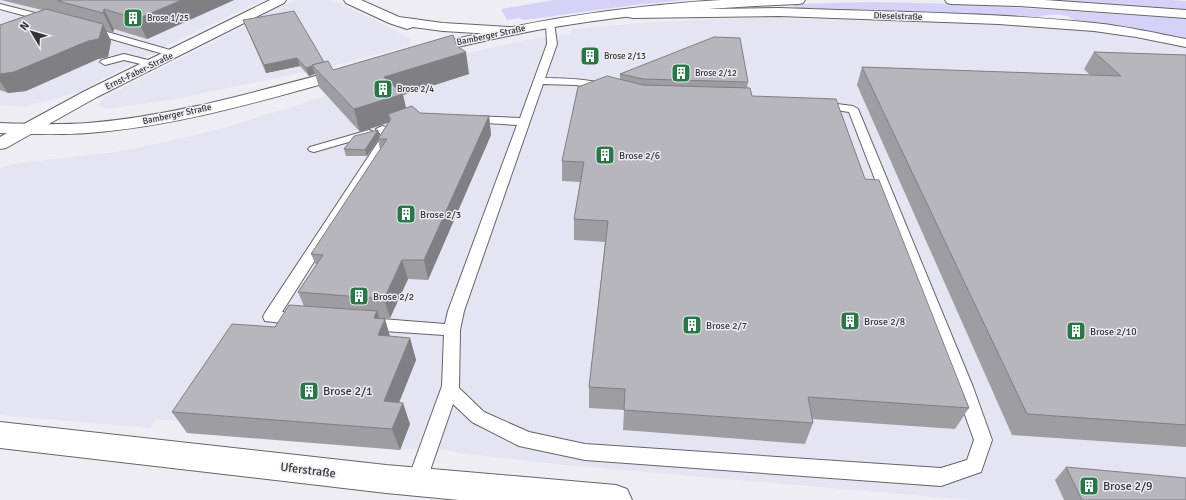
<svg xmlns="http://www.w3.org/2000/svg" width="1186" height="500" viewBox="0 0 1186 500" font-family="Signika,sans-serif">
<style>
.built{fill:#e5e4f2}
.green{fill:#d5d2f8}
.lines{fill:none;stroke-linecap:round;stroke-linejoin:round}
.service-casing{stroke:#646469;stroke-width:2}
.minor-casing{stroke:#646469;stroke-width:2}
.tertiary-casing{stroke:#646469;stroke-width:2}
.service{fill:#fff;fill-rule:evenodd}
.minor{fill:#fff;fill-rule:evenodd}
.tertiary{fill:#fff;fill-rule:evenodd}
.wall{fill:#9d9da2}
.shaded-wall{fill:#7f7f84}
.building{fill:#b6b6bc;stroke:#7f7f84}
.labels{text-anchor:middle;stroke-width:3;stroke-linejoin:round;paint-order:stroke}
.far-street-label{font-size:9px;fill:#343436;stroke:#ededf3}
.far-poi-label{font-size:9px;fill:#343436;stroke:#ededf3;text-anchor:start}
.poi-label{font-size:10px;fill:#343436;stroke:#ededf3;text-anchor:start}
.near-poi-label{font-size:12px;fill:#343436;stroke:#ededf3;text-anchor:start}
.near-street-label{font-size:12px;fill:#343436;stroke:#ededf3}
</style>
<rect width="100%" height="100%" fill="#ededf3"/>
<!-- built -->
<g class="built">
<path d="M0,0H263L160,49L79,92L24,107L0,105Z"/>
<path d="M298,0H328L340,4L377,21L411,39L409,46L325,68L175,99L106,109L97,105L105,97L291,2Z"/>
<path d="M767,18L1020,24L1094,31L1186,48V500H971L565,465L461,453L430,447L400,450L187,433L194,422L156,419L150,428L0,415V168L13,164L115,152L170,141L227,127L448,58L525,40L570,34L572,29L642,23L709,19Z"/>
</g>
<!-- green -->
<g class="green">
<path d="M554,0H686L634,5L524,20L519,18L507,20L501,9Z"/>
<path d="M1047,0H1170L1186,1V9Z"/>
<path d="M873,2L965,4L1186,19V39L1072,19C1064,12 1046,15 1037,17L798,8L793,6L797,4Z"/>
</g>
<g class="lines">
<defs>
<g id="service">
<path d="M0,4L51,17L52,19L48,22L0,9Z"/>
<path d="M550,20L554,23L557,44L545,78C557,78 602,79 609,87L604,90L576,85L543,84L464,311L460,330L459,388L484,412L529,432L585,444L941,468L967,460L974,440L955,387L849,112L821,108L816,105L821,102L853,106L858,109L973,387L992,440L981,472L941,486L585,460L519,446L472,422L453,404L424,488L417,491L410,488L407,482L442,386L444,335L369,330L363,328L361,324L363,320L369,318L445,324L448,311L517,125L470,122L465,119L470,116L520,118L547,44L546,23Z"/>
<path d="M90,27L177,52L179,54L174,57L87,32L86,30Z"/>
<path d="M124,54L156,62L158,64L153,67L124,60L105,65L100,62L102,60Z"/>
<path d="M382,126L386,127L394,136L282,312L306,315L308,319L306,323L300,325L265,321L263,317L265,313L382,136L376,129Z"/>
<path d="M369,130L375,133L373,135L314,152L310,151L308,149L310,147Z"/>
</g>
<g id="minor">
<path d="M270,0H286L284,3L97,97L6,148L0,149V137L85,91Z"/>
<path d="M344,0H361L399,17L443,23L509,27L514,28L516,31L514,34L509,35L443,31L413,27L407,29L389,23L346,3Z"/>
<path d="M779,8C884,12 989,12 1094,23C1125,26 1155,33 1186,39V47L1136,37L1094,31L999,24L779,16L633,18L628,17L626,14L628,11L633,10Z"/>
<path d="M0,422L386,465L616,485L627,489L632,500H459L386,493L0,448Z"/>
</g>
<g id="tertiary">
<path d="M721,0H805L803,3L799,4C721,7 644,13 567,25C520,32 474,43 428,54L423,53L421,50L423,47C521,22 620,6 721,0Z"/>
<path d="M945,0H1045L1186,10V18L1019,6L951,4L947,3Z"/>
<path d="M346,68L351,70L354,73L351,76C265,100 178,126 88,133C59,135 29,134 0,133V123C29,124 59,125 88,123C176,116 261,90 346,68Z"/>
</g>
</defs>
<!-- service casing -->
<use href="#service" class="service-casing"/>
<!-- minor casing -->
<use href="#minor" class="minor-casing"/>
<!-- tertiary casing -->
<use href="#tertiary" class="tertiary-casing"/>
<!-- service -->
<use href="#service" class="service"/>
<!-- minor -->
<use href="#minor" class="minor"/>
<!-- tertiary -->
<use href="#tertiary" class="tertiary"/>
</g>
<!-- wall -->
<g class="wall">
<path d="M1,0H234L147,39L114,29L113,33L106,31L111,41L108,57L98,59L26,91L8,93L0,90V25L42,10Z"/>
<path d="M243,20L324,62L333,70L457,46L469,74L403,95L406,108L420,113L489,116L491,135L428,280L408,279L390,318H379L385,319L390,337L410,338L416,360L399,403L410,424L400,450L187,433L172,412L275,327L304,306L298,292L316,265L311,254L380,149L378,140L367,156H346L344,149L380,135L388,123L360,132L319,87L315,74L309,76L300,66L266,73Z"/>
<path d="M1094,52L1186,55V447L1012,435L857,85L862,67L1090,75L1084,69Z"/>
<path d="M620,74L748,82L747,88L752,96L865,179L969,408L955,429L812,419L813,423L805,444L623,430L624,410L589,408V387L605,242L574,240V219L580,182L562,181V161L620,79Z"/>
<path d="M1066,467L1186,500H1064L1055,480Z"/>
</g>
<!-- shaded-wall -->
<g class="shaded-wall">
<path d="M182,0H234L147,39L137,19Z"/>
<path d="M104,9L114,29L113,33L103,13Z"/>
<path d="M103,24L111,41L108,57L98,59L26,91L8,93L0,81V74Z"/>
<path d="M466,52L469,74L403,95L408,117L391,119L388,114L390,122L360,132L354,109L384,77Z"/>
<path d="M297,58L300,66L266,73L264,65Z"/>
<path d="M312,66L315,74L309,76L306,68Z"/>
<path d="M489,116L491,135L428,280L424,260Z"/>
<path d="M378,130L380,136L378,139V140L367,156L365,150Z"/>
<path d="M402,260L408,279L390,318L384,299Z"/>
<path d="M377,311L382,326L385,319L391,340L378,335L374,318Z"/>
<path d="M410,338L416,360L391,422L384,401Z"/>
<path d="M403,403L410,424L400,450L392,429Z"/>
</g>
<!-- building -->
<g class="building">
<path d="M62,0H182L137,19L104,9L103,13L58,1Z"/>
<path d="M46,9L103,24L99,39L88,41L14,72L0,74V25Z"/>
<path d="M294,11L324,62L312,65V66L306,68L297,58L264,65L243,20Z"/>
<path d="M453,35L457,46L466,52L384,77L403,94L354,109L312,65L328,61L333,70Z"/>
<path d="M714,37L740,38L748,82L643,79L620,74Z"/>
<path d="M1094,52L1186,55V425L1027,414L862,67L1121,76Z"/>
<path d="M607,76L643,85L750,88L752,96L836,99L865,179L879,180L969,408L808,397L813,423L624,410L625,389L589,387L608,221L574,219L584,162L562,161L578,87Z"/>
<path d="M412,106L420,113L489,116L424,260H402L384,299L298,292L323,255L311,254L387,139H378L391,119L388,114Z"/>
<path d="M378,130L365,150L344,149L354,136Z"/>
<path d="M289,305L377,311L374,318L385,319L378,335L410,338L384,401L403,403L392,429L172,412L232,324L275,327Z"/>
<path d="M1066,467L1186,478V500H1082Z"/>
</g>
<!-- icons -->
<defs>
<symbol id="building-square" viewBox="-11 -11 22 22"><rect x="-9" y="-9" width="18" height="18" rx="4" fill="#297747" stroke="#ededf3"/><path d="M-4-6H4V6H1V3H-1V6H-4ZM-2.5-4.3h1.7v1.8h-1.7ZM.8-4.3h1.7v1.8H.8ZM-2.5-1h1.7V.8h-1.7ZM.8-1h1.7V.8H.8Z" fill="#fff"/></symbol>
</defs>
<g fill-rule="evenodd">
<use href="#building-square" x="122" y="7" width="22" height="22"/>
<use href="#building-square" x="579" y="45" width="22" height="22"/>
<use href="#building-square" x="670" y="62" width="22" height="22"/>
<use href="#building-square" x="372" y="78" width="22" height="22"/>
<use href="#building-square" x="594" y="144" width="22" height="22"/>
<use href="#building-square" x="395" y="203" width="22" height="22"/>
<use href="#building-square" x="348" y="285" width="22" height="22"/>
<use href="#building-square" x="839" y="310" width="22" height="22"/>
<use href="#building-square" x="681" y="314" width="22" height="22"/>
<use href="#building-square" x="1065" y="320" width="22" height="22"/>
<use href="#building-square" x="298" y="380" width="22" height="22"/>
<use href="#building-square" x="1078" y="475" width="22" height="22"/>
</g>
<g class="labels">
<!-- far-street labels -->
<g class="far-street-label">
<text transform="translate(898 16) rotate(2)" y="3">Dieselstraße</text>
<text transform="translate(491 35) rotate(-12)" y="3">Bamberger Straße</text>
<text transform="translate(139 71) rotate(-26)" y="3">Ernst-Faber-Straße</text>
<text transform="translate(177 114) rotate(-12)" y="3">Bamberger Straße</text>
</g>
<!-- far-poi labels -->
<g class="far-poi-label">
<text x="147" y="21">Brose 1/25</text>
<text x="604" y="59">Brose 2/13</text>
<text x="695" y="76">Brose 2/12</text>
<text x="397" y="92">Brose 2/4</text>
</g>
<!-- poi labels -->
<g class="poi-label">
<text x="619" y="159">Brose 2/6</text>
<text x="420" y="218">Brose 2/3</text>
<text x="373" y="300">Brose 2/2</text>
<text x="864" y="325">Brose 2/8</text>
<text x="706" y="329">Brose 2/7</text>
<text x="1090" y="335">Brose 2/10</text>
</g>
<!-- near-poi labels -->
<g class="near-poi-label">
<text x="323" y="395">Brose 2/1</text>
<text x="1103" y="490">Brose 2/9</text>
</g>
<!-- near-street labels -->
<g class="near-street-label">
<text transform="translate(308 470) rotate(7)" y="4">Uferstraße</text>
</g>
</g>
<!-- north arrow -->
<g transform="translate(32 32) rotate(308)" stroke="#ededf3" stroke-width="3" paint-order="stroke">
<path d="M0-3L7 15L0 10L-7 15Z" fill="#343436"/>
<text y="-6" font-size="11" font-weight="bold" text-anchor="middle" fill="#343436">N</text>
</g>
</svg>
